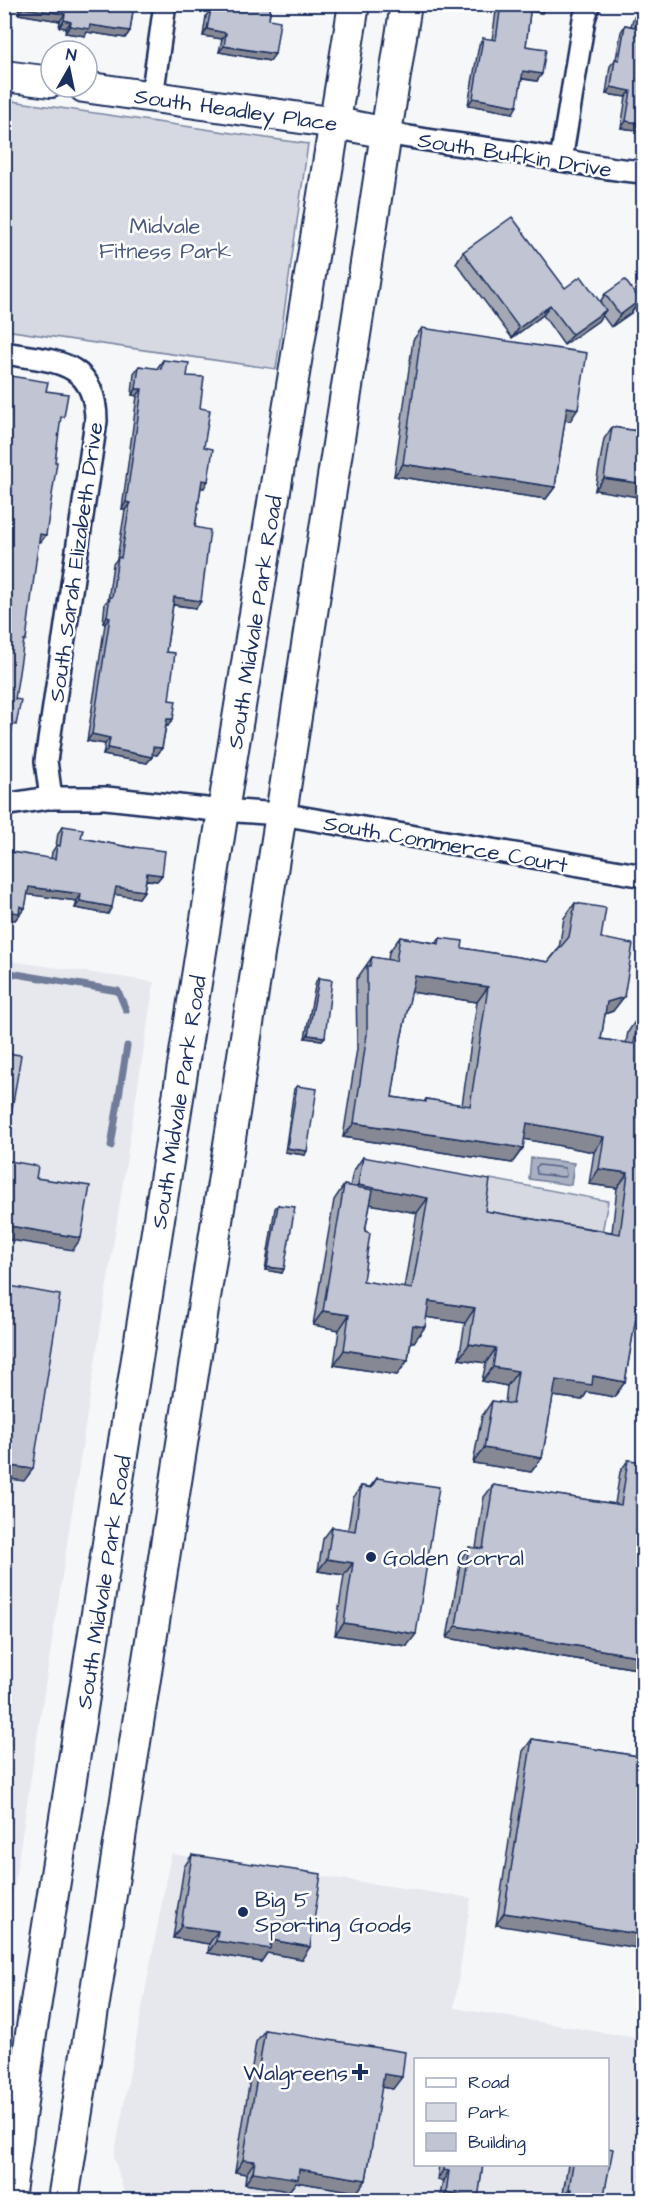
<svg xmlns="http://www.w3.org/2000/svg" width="648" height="2205" viewBox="0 0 648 2205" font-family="'Architects Daughter',sans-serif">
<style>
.built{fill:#e6e8ee;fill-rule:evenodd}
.green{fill:#d6d9e2;stroke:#7884a0;stroke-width:1.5}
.water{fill:#a9b0c1;stroke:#707c99;stroke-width:1.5}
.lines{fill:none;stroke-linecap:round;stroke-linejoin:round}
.shore{stroke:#546386;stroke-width:1.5}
.stream{stroke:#707c99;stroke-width:7}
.street-casing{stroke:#1b2f5e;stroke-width:26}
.secondary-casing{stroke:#1b2f5e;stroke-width:34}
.street{stroke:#fff;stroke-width:21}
.secondary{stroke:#fff;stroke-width:30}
.wall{fill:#a5a9b5;stroke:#1b2f5e;stroke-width:1.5;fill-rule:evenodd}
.shaded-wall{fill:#868994;stroke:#1b2f5e;stroke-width:1.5}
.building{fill:#c0c4d3;stroke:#1b2f5e;stroke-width:1.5;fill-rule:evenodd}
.poi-dot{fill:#1b2f5e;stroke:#fff;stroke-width:2}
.labels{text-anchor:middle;stroke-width:5;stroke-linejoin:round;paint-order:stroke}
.street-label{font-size:22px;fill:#1b2f5e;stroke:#fff}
.park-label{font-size:22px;fill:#4a5a7f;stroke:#fff}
.poi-label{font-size:22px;fill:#1b2f5e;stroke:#fff;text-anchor:start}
</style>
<rect width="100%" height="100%" fill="#f6f7f9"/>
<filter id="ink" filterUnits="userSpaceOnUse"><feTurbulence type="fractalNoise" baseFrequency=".0167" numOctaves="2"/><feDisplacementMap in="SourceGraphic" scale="12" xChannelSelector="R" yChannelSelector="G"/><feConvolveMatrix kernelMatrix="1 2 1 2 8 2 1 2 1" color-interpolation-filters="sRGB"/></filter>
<g filter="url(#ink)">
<!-- built -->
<g class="built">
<path d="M5,960L154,982L5,1945Z"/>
<path d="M171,1854L471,1898L454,2008L643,2039V2200H126L114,2157ZM416,2060H608V2164H416Z"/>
</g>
<!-- green -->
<g class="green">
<path d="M5,100L308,144L276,369L5,330Z"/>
<path d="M490,1179L608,1201L600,1244L482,1222Z"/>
</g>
<!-- water -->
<path class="water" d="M531,1158L574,1163L571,1185L529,1179Z"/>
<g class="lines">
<!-- shore -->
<path class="shore" d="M539,1165L565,1168L566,1176L563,1177L537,1174L536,1167Z"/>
<!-- stream -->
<g class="stream">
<path d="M4,972L118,991L126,1010"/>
<path d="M111,1146L127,1046"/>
</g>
<defs>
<g id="street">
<path d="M152,97L165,4"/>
<path d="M387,133C438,143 491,148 543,157C576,162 609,170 644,172"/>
<path d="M561,160L584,19L589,4"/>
<path d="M4,353C52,361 96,359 96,421L46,761L51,798"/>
<path d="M4,805L48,798H106L206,809L281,814L644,876"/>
</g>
<g id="secondary">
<path d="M4,76L51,82"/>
<path d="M84,87L336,123L387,133"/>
<path d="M9,2200L31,2034L223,811L354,4"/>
<path d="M63,2200L281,814L406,4"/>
</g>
</defs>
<!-- street casing -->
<use href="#street" class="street-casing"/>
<!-- secondary casing -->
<use href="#secondary" class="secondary-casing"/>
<!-- street -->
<use href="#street" class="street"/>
<!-- secondary -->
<use href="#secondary" class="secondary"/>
</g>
<!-- wall -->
<g class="wall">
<path d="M4,4H134L130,31L125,38L87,32L85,36L65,33L66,28L59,27L60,21L18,14L19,9L4,6Z"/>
<path d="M215,4H271L269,19L270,61L219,52L222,39L203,36L206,16L211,9L214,10Z"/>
<path d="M497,4H547L542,13L530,11L526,46L537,81L522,79L513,113L468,105L479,45L483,38L492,40Z"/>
<path d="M644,7V131L621,128L626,97L606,94L610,66L616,59L621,32L625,25L631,26L633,19L637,13L642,14Z"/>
<path d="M463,252L565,288L600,302L605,294L631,313L611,327L602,315L598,321L564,345L543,315L512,338L456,263Z"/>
<path d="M422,328L570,421L565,420L555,487L546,499L394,476L413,340Z"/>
<path d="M163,360L187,376L200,408L204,447V488L201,487L195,527L201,601L196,608L173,605L166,652L169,700L168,726H166L162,748L157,755L152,754V757L147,763L103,755L105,744L87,741L105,624L103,623L105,603L108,600L113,564L117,559L125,510L122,509L137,396L132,395L134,373L139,366L158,369V367Z"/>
<path d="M612,427L644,432L595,490L604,439Z"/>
<path d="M63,826L81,838L133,848L134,847L162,875L157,881L146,880L144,891L139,898L115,894L108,914L75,908L77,901L27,894L25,908L15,920L4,918V851L51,859L52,852L56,846L58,833Z"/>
<path d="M575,903L601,938L613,1011L605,1014L601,1039L626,1043L628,1032L638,1017L644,1018V1284H641L625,1382L614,1397L587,1392L582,1400L553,1396L542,1458L531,1472L473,1463L482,1416L492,1401L505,1403L507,1386L482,1381L486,1363L459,1359L465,1323L426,1317L414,1342L411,1341L408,1360L397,1375L334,1365L339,1330L313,1325L334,1200L344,1185L350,1186L353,1172L363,1157L485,1211L612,1232L617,1188L589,1184L594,1152L524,1139L523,1148L512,1163L343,1137L357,1049L356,980L372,957L388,960L389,952L400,937L436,943L440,938L462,948L548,962L559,948L564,918ZM411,992L477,1002L462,1105L426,1099L424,1102L392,1097L401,1039ZM370,1204L417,1213L404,1288L363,1281L365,1231Z"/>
<path d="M319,978L322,1040L305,1038L316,981Z"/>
<path d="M297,1086L305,1155L285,1152L294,1089Z"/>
<path d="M278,1205L282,1273L265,1270L275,1208Z"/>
<path d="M628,1460L644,1462V1670L447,1638L461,1559L469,1547L476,1548L484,1497L493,1485L615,1504L620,1472Z"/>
<path d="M377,1478L407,1646L335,1635L344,1575L318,1571L323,1539L332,1527L348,1530L353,1498L361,1486L370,1487Z"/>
<path d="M532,1739L644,1757L496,1925L523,1751Z"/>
<path d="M192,1855L302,1959L267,1953L261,1962L208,1953L209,1944L173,1938L184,1867Z"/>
<path d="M265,2030L393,2089L381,2087L366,2180L357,2192L296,2182L289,2191L245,2184L246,2174L235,2172L256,2042Z"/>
<path d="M439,2164H483L477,2200H439L443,2181L437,2180Z"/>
<path d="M568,2164H608L603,2200H565V2199H562Z"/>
</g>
<!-- shaded-wall -->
<g class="shaded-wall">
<path d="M4,4H22L19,9L4,6Z"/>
<path d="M531,4L547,6L542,13L527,11Z"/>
<path d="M23,8L65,14L60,21L18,14Z"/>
<path d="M64,20L71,22L66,28L59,27Z"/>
<path d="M90,25L130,31L125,38L87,32L85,36L65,33L70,26Z"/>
<path d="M207,29L226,33L222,39L203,36Z"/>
<path d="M224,46L275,54L270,61L219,52Z"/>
<path d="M523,71L542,74L537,81L519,78Z"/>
<path d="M611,87L631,91L626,97L606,94Z"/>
<path d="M473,98L517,106L513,113L468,105Z"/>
<path d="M626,121L644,124V131L621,128Z"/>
<path d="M640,300L631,313L611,327L620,315Z"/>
<path d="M550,305L543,315L512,338L519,328Z"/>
<path d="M606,310L598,321L564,345L572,334Z"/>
<path d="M136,389H142L137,396L132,395Z"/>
<path d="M567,407L578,409L570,421L558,419Z"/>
<path d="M403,464L555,487L546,499L394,476Z"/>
<path d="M604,478L644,484V498L595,490Z"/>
<path d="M202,480L208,481L204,488L198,487Z"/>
<path d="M126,502L130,503L125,510L122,509Z"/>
<path d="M40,534L46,535L41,542L36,541Z"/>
<path d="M174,597L201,601L196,608L169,604Z"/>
<path d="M107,616L110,617L105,624L103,623Z"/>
<path d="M167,719H173L168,726L162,725Z"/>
<path d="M92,734L110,738L105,744L87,741Z"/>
<path d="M153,747L162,748L157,755L149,754Z"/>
<path d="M108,748L152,757L147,763L103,755Z"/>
<path d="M147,873L162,875L157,881L142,879Z"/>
<path d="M29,887L81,894L77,901L24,894Z"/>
<path d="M116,887L144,891L139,898L111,894Z"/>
<path d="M80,901L112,907L108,914L75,908Z"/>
<path d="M20,906L25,908L15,920L4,918V911Z"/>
<path d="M415,976L488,987L477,1002L404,991Z"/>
<path d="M624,997L613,1011L596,1017L607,1002Z"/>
<path d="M308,1035L325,1037L322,1040L305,1038Z"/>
<path d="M354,1123L523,1148L512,1163L343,1137Z"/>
<path d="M527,1123L604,1137L594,1152L517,1138Z"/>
<path d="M287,1148L307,1151L305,1155L285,1152Z"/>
<path d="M599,1169L628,1173L617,1188L589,1184Z"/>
<path d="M358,1185L428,1198L417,1213L348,1200Z"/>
<path d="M4,1225L81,1238L73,1250L4,1239Z"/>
<path d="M267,1267L284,1269L282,1273L265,1270Z"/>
<path d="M429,1301L475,1308L465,1323L418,1316Z"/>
<path d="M323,1311L349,1315L339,1330L313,1325Z"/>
<path d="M413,1325L425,1327L414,1342L403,1340Z"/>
<path d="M469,1344L496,1348L486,1363L459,1359Z"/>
<path d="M344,1350L408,1360L397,1375L334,1365Z"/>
<path d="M493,1367L518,1371L507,1386L482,1381Z"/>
<path d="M593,1376L625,1382L614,1397L587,1392L582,1400L545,1395L556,1380Z"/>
<path d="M484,1448L542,1458L531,1472L473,1463Z"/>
<path d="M4,1465L33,1469L24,1481L4,1478Z"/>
<path d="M327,1559L353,1563L344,1575L318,1571Z"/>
<path d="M344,1623L416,1634L407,1646L335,1635Z"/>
<path d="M456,1626L644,1657V1670L447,1638Z"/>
<path d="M504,1913L644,1935V1949L496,1925Z"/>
<path d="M181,1926L218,1931L209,1944L173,1938Z"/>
<path d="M271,1940L310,1947L302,1959L267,1953L261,1962L208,1953L216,1941Z"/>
<path d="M384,2074L402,2077L393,2089L375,2086Z"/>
<path d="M243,2160L255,2161L246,2174L235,2172Z"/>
<path d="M299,2169L366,2180L357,2192L296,2182L289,2191L245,2184L253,2172Z"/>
<path d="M443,2170L449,2171L443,2181L437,2180Z"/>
<path d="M569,2189H572L565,2199H562Z"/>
<path d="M446,2193L478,2199L477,2200H440Z"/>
</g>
<!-- building -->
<g class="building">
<path d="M24,4H134L130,31L90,25L89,29L70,26L71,22L64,20L65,14L23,8Z"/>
<path d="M219,4H271L269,19L280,21L275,54L224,46L226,33L207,29L211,9L218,11Z"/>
<path d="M501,4H531L526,46L546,49L542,74L523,71L517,106L473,98L483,38L496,40Z"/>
<path d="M534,4H547V6Z"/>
<path d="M637,13L644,14V124L626,121L631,91L611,87L615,59L619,60L625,25L635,27Z"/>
<path d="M512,217L565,288L581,276L606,310L572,334L550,305L519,328L463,252Z"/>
<path d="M625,280L640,300L620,315L605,294Z"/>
<path d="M422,328L587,353L578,409L567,407L555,487L403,464Z"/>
<path d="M163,360L189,363L187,376L204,377L200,408L210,410L204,447L213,449L208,481L202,480L195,527L210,530L201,601L174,597L166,652L175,653L169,700L176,701L173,719H167L162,748L153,747L152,757L108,748L110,738L92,734L110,617L107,616L110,597H112L118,557L121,558L130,503L126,502L142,389H136L139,366L161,369Z"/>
<path d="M4,375L48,382L46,391L68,394L64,417H61L55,462H57L46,535L40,534L36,561L26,640H24L15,699L21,700L16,725L13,724L6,763L4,762Z"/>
<path d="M612,427L644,432V484L604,478Z"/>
<path d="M63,826L83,829L81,838L134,848V847L165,851L162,875L147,873L144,891L116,887L112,907L80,901L81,894L29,887L25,908L20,906L19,913L4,911V851L55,859L57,845L60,846Z"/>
<path d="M575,903L606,908L601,938L633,944L624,997L607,1002L601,1039L634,1044L638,1017L644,1018V1270L625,1382L593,1376L592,1385L556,1380L542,1458L484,1448L492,1401L513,1404L518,1371L493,1367L496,1348L469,1344L475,1308L429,1301L425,1327L413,1325L408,1360L344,1350L349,1315L323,1311L344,1185L373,1190L365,1231L370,1233L363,1281L412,1289L428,1198L358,1185L363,1157L490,1180L485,1211L620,1234L628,1173L599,1169L604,1137L527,1123L523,1148L354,1123L367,1034V966H370L372,957L396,961L400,937L439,944L440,938L463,941L462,948L548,962L569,937ZM415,976L488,987L470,1106L426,1099V1102L392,1097L401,1039Z"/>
<path d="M319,978L332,980L325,1037L308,1035Z"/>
<path d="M4,1053L21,1055L4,1157Z"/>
<path d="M297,1086L317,1089L307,1151L287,1148Z"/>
<path d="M4,1160L38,1166L36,1178L90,1186L81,1238L4,1225Z"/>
<path d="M278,1205L295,1207L284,1269L267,1267Z"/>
<path d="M4,1285L60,1295L33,1469L4,1465Z"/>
<path d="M628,1460L644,1462V1657L456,1626L469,1547L483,1549L493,1485L621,1505Z"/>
<path d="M377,1478L439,1487L416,1634L344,1623L353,1563L327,1559L332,1527L355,1531L361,1486L371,1488Z"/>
<path d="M532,1739L644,1757V1935L504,1913Z"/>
<path d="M192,1855L321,1874L310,1947L271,1940L270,1949L216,1941L218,1931L181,1926Z"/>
<path d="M265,2030L405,2052L402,2077L384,2074L366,2180L299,2169L298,2179L253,2172L255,2161L243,2160Z"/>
<path d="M608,2148L613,2149L603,2200H570L572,2189H569L573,2164H608Z"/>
<path d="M444,2164H483L478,2199L446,2193L449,2171L443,2170Z"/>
</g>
</g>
<!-- markers -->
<g class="poi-dot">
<circle cx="371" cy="1557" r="6"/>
<circle cx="243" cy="1912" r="6"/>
<path d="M357 2063h6v6h6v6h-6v6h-6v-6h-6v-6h6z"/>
</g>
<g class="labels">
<!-- street labels -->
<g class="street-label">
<text transform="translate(236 109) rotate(8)" y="8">South Headley Place</text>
<text transform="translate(515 154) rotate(9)" y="8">South Bufkin Drive</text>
<text transform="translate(75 562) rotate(-82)" y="8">South Sarah Elizabeth Drive</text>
<text transform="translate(254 622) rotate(-81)" y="8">South Midvale Park Road</text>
<text transform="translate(446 843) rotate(10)" y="8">South Commerce Court</text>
<text transform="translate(178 1102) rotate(-81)" y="8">South Midvale Park Road</text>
<text transform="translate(103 1582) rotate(-81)" y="8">South Midvale Park Road</text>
</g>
<!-- park labels -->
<g class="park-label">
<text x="165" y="233">Midvale<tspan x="165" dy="25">Fitness Park</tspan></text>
</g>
<!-- poi labels -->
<g class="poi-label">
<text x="383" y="1565">Golden Corral</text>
<text x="255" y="1907">Big 5<tspan x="255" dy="25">Sporting Goods</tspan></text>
<text x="348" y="2080" text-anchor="end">Walgreens</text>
</g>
</g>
<!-- margin -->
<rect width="648" height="2205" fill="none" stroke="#fff" stroke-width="24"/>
<rect x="12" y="12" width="624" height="2181" fill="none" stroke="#1b2f5e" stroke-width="2" filter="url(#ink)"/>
<!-- legend -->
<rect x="414" y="2058" width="195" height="108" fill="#ffffff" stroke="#a4acbf" stroke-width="1.5"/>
<rect x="426" y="2078" width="30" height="9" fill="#ffffff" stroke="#a4acbf" stroke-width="1.5"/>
<text x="468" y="2088" font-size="18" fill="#1b2f5e">Road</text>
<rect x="426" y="2103" width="30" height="18" fill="#d6d9e2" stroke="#a4acbf" stroke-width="1.5"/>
<text x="468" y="2118" font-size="18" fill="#1b2f5e">Park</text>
<rect x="426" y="2133" width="30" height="18" fill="#c0c4d3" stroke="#a4acbf" stroke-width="1.5"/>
<text x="468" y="2148" font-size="18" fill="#1b2f5e">Building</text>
<!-- north arrow -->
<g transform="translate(69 69) rotate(9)"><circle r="28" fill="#ffffff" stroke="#a4acbf" stroke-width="1.5"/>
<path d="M0-4.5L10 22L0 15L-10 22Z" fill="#1b2f5e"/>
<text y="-9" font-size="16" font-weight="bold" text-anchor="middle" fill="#1b2f5e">N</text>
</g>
</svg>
